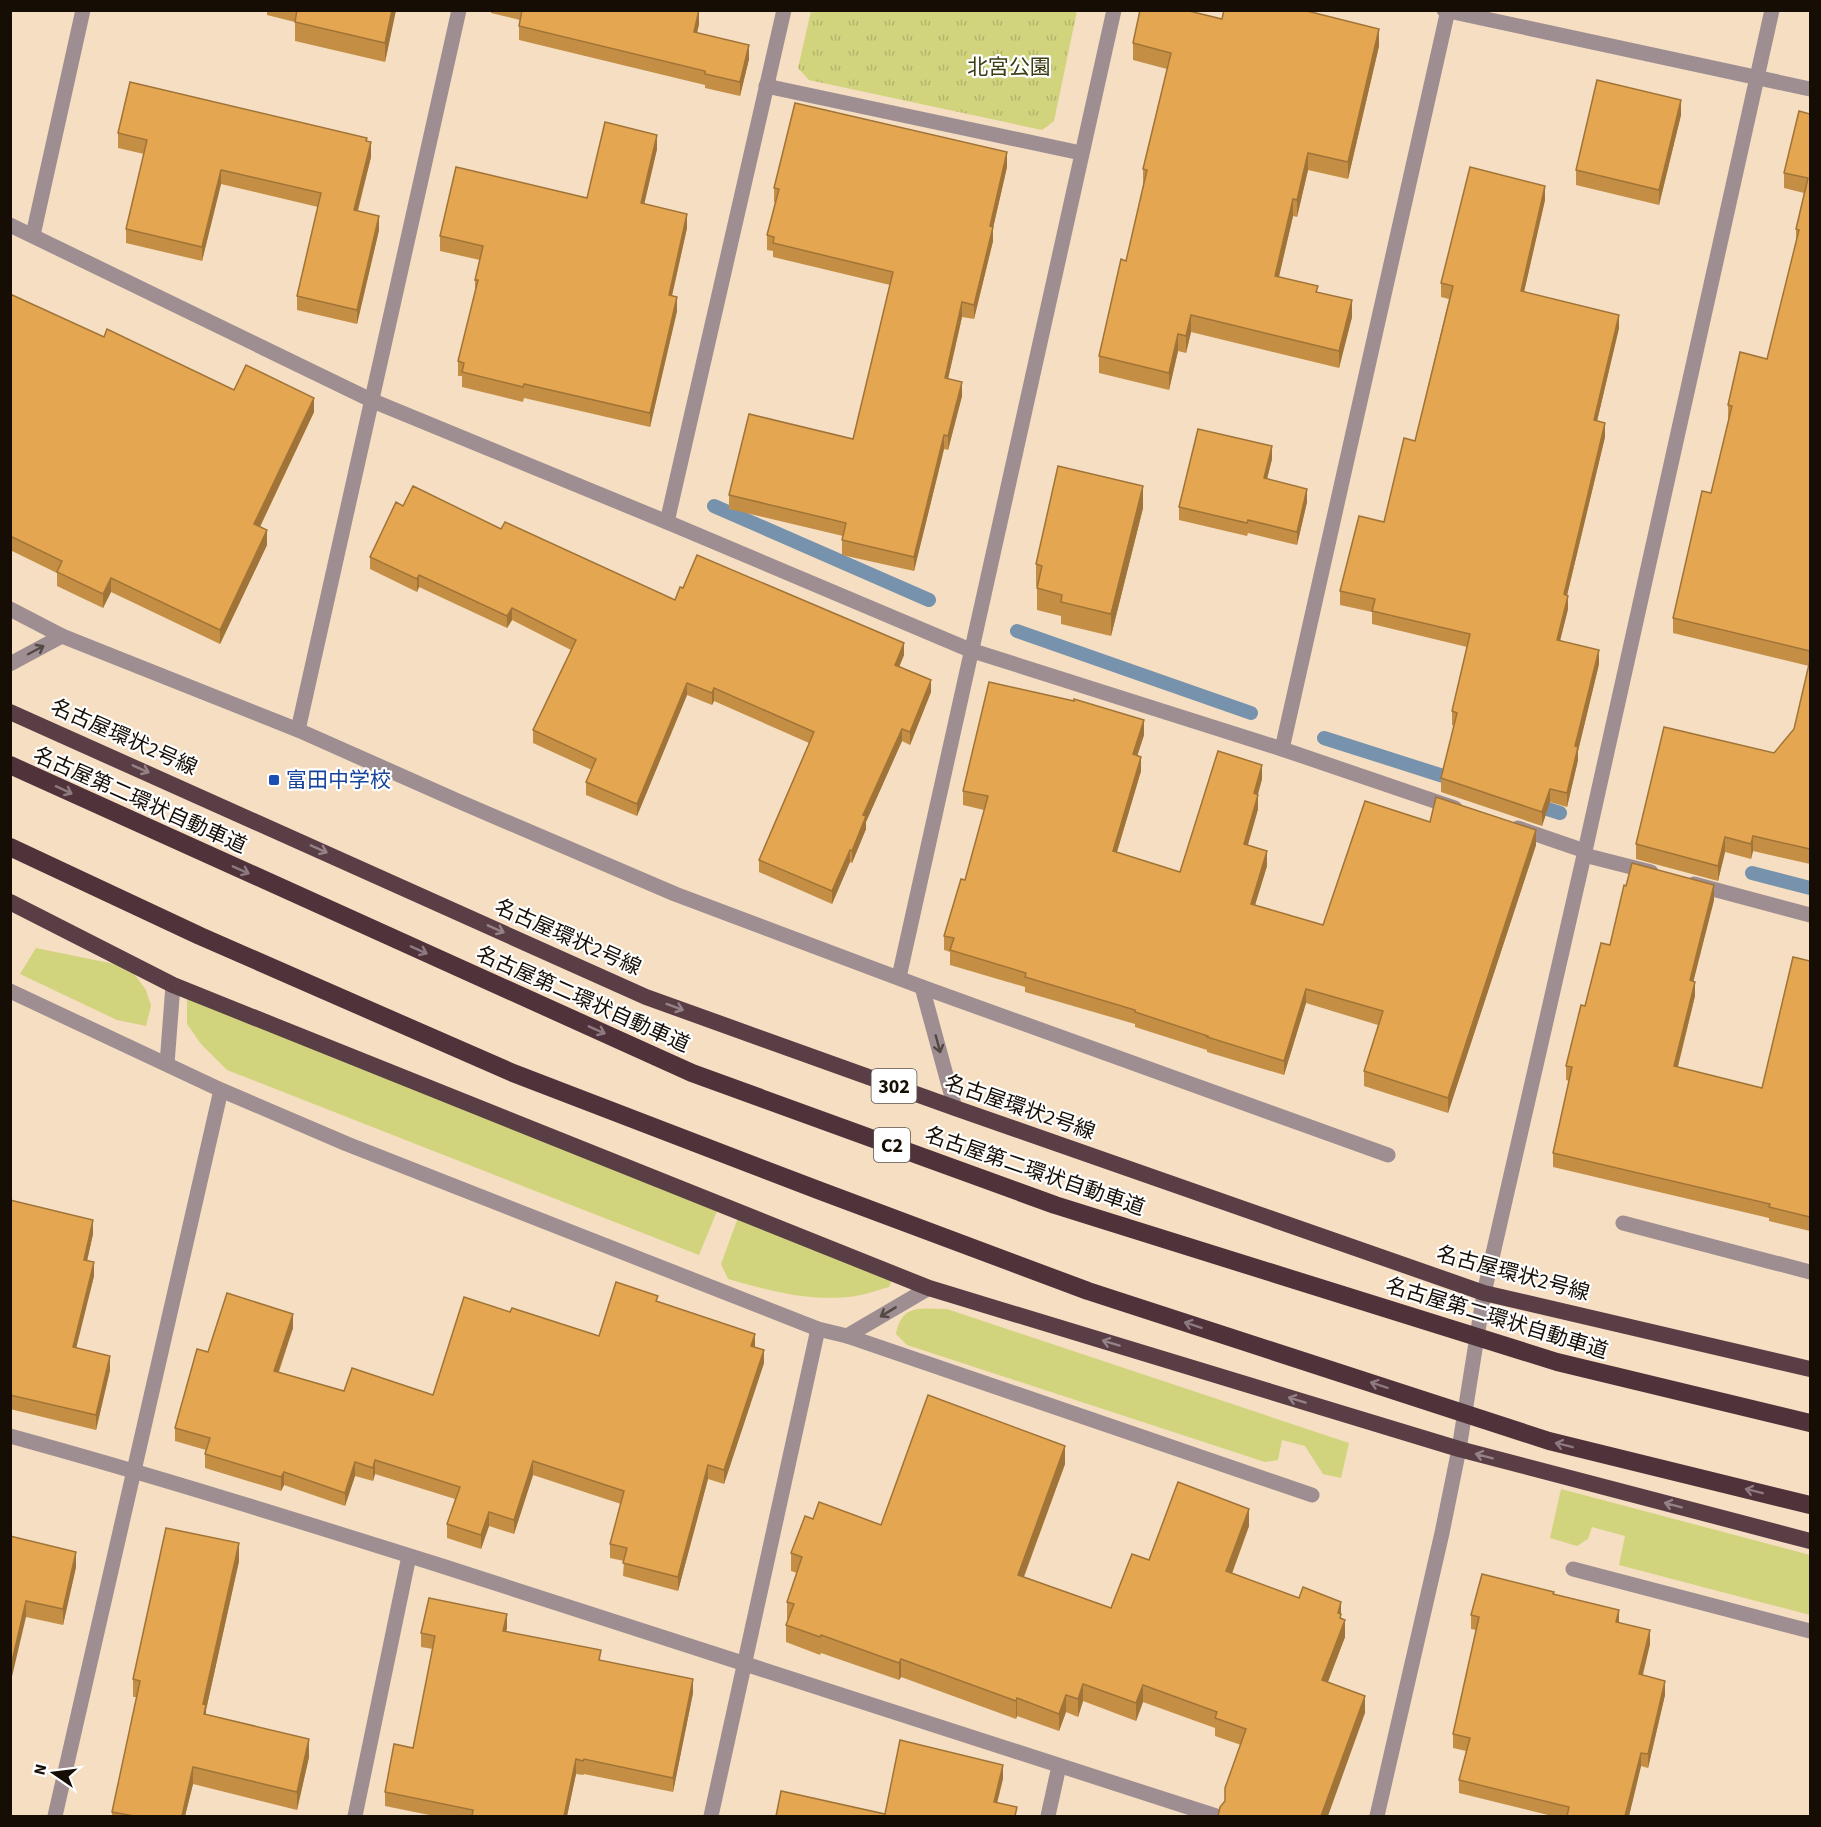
<svg xmlns="http://www.w3.org/2000/svg" width="1821" height="1827" viewBox="0 0 1821 1827" font-family="'Source Sans 3','Noto Sans JP',sans-serif">
<style>
.park{fill:url(#park-tufts)}
.garden{fill:#d1d47d}
.lines{fill:none;stroke-linecap:round;stroke-linejoin:round}
.stream{stroke:#7792ad;stroke-width:14}
.minor{stroke:#9e8e92;stroke-width:15}
.trunk{stroke:#5a3e46;stroke-width:16}
.motorway-bridge{stroke:#50323b;stroke-width:18}
.wall{fill:#c48f45}
.shaded-wall{fill:#a07438}
.building{fill:#e4a650;stroke:#a07438;stroke-width:1.5}
.oneway{stroke:#534844}
.oneway2{stroke:#948287}
.oneway3{stroke:#8d7a80}
.transit-dot{fill:#1a4fb4;stroke:#fff;stroke-width:2}
.labels{text-anchor:middle;stroke-width:4.5;stroke-linejoin:round;paint-order:stroke}
.shield{fill:#fff;stroke:#5c5650;stroke-width:1.5}
.shield-label{font-size:20px;font-weight:bold;fill:#160e05}
.park-label{font-size:21px;fill:#3b3c11;stroke:#fff}
.street-label{font-size:21px;fill:#160e05;stroke:#fff}
.transit-label{font-size:21px;fill:#164399;stroke:#fff;text-anchor:start}
</style>
<defs>
<pattern id="park-tufts" width="24" height="20" patternUnits="userSpaceOnUse" patternTransform="scale(1.5)"><rect width="24" height="20" fill="#d1d47d"/><path d="M3 7l-1-3M5 7V3M7 7l1-3M15 17l-1-3M17 17v-4M19 17l1-3" fill="none" stroke="#b3b56b"/></pattern>
</defs>
<rect width="100%" height="100%" fill="#f5dec1"/>
<!-- park -->
<path class="park" d="M811,11H1077L1054,121L1042,130L809,80L798,68Z"/>
<!-- garden -->
<g class="garden">
<path d="M36,948L129,967L146,990L151,1006L146,1026L117,1020L20,974Z"/>
<path d="M187,995L720,1204L699,1255L227,1070L201,1044L187,1024Z"/>
<path d="M739,1215L896,1272L889,1287C875,1291 861,1296 848,1297C807,1301 767,1290 728,1279L721,1264Z"/>
<path d="M947,1309L1349,1443L1341,1478L1323,1474L1305,1446L1282,1440L1278,1460L1265,1462L907,1345L896,1334C902,1303 921,1309 947,1309Z"/>
<path d="M1561,1489L1810,1555V1615L1619,1565L1625,1536L1592,1527L1588,1539L1577,1546L1550,1538Z"/>
</g>
<g class="lines">
<!-- stream -->
<g class="stream">
<path d="M714,506L929,600"/>
<path d="M1017,631L1251,713"/>
<path d="M1324,738L1459,781"/>
<path d="M1532,804L1560,813"/>
<path d="M1752,873L1810,888"/>
</g>
<!-- minor -->
<g class="minor">
<path d="M1444,10L1810,89"/>
<path d="M766,86L1081,153"/>
<path d="M10,225L373,401L667,522L970,650L1282,749L1455,808"/>
<path d="M33,235L83,10"/>
<path d="M667,522L784,10"/>
<path d="M10,609L62,636L298,730L458,801L675,894L922,987L1388,1155"/>
<path d="M10,664L62,636"/>
<path d="M298,730L459,10"/>
<path d="M1282,749L1448,10"/>
<path d="M1518,828L1585,851"/>
<path d="M1584,855L1651,872"/>
<path d="M1694,884L1810,915"/>
<path d="M899,977L1114,10"/>
<path d="M922,987L955,1108"/>
<path d="M10,991L221,1090L347,1144L818,1329L847,1336L1312,1495"/>
<path d="M167,1064L173,985"/>
<path d="M1623,1223L1810,1272"/>
<path d="M847,1336L929,1288"/>
<path d="M10,1436C156,1476 299,1521 442,1566C701,1648 958,1734 1216,1816"/>
<path d="M1573,1569L1810,1631"/>
<path d="M55,1816L221,1090"/>
<path d="M355,1816L409,1556"/>
<path d="M711,1816L818,1329"/>
<path d="M1048,1816L1059,1766"/>
<path d="M1377,1816L1442,1533L1459,1449L1484,1293L1585,851L1772,10"/>
</g>
<!-- trunk -->
<g class="trunk">
<path d="M10,712L646,997L955,1108L1484,1293L1810,1369"/>
<path d="M10,902L173,985L929,1288L1459,1449L1810,1541"/>
</g>
<!-- motorway-bridge -->
<g class="motorway-bridge">
<path d="M10,765L692,1073L1055,1205L1557,1362L1810,1423"/>
<path d="M10,847L200,936L513,1073L818,1190L1088,1291L1549,1441L1810,1505"/>
</g>
</g>
<!-- wall -->
<g class="wall">
<path d="M267,10H396L385,62L295,41V22L267,15Z"/>
<path d="M491,10H699V24L697,33L749,59L740,96L705,88V85L519,40V26L520,20L491,13Z"/>
<path d="M1222,19L1379,46L1348,179L1308,170L1297,217L1293,216L1279,277L1318,292L1352,317L1339,368L1191,332L1186,353L1178,351L1169,390L1099,373V356L1126,261L1143,186V169L1167,69L1133,60V43Z"/>
<path d="M1810,114V864L1753,851L1751,859L1725,852L1718,881L1636,859V844L1774,753L1794,729L1809,666L1673,633V618L1711,493L1729,420H1728V405L1767,359L1796,242V229L1804,193L1784,188V173Z"/>
<path d="M1681,115L1659,205L1576,185V170Z"/>
<path d="M118,133L367,141L371,157L358,211L379,230L357,324L297,310V296L318,207L221,184L202,261L126,243V229L144,154L118,148Z"/>
<path d="M657,149L644,204L687,228L672,295L677,311L650,427L524,398L523,402L462,387V376H458V361L475,294V280L480,260L440,251V236L587,198Z"/>
<path d="M1007,167L993,228V241L974,319L962,317L948,379L962,396L948,450L944,449L914,571L842,555V540L843,536L729,509V495L853,439L890,285L773,257V251L767,250V235L776,203L774,202V188Z"/>
<path d="M1545,200L1524,292L1619,328L1597,421L1605,437L1567,595L1568,609L1560,640L1599,664L1578,751V760L1567,807L1550,802L1542,826L1441,792V778L1454,726L1452,725V711L1467,647L1372,624V612L1340,605V591L1384,522L1415,441L1449,299L1441,297V283Z"/>
<path d="M10,294L104,337L234,390L314,412L260,527L267,545L220,644L111,592L103,608L57,586V573L10,550Z"/>
<path d="M1272,459L1267,479L1307,502L1297,545L1248,533L1247,536L1179,520V507Z"/>
<path d="M403,506L501,529L675,600L904,655L899,667L931,692L910,745L902,741L866,822V829L852,863L850,862L832,904L759,872V860L809,743L714,701L712,705L687,695L637,816L586,795V782L592,770L533,743V730L571,650L512,620L507,628L419,587L417,592L370,569V557Z"/>
<path d="M1143,508L1111,636L1061,624V616L1037,610V586H1036V564Z"/>
<path d="M1144,735L1137,756L1141,771L1117,852L1180,872L1262,779L1258,794V809L1248,845L1267,866L1255,905L1323,925L1430,822L1536,845L1448,1113L1364,1086V1071L1378,1025L1306,1003L1284,1075L1207,1052V1050L1135,1027V1024L1025,992V987L950,965V952L944,950V936L965,880L984,810L963,805V791Z"/>
<path d="M1714,900L1693,981L1695,996L1678,1067L1762,1088L1810,961V1231L1769,1221V1218L1553,1167V1153L1569,1081L1566,1080V1066L1585,1006L1610,945Z"/>
<path d="M10,1200L93,1234L87,1261L94,1276L76,1347L110,1370L96,1430L10,1409Z"/>
<path d="M658,1301L755,1347L764,1363L724,1484L708,1479L678,1591L623,1576L624,1561L610,1558V1544L621,1504L533,1475L514,1534L489,1526L481,1549L447,1538V1524L455,1499L375,1474L373,1481L355,1476L345,1506L284,1485L281,1491L205,1468V1454L206,1450L175,1441V1428L208,1352L293,1328L279,1372L344,1391L433,1395L510,1312L599,1336Z"/>
<path d="M1065,1464L1024,1577L1111,1608L1149,1560L1249,1526L1232,1574L1299,1598L1341,1602V1618L1345,1637L1328,1682L1365,1713L1225,1802V1788L1241,1745L1215,1736V1728L1143,1702L1136,1721L1083,1701L1078,1717L1066,1712L1059,1731L1017,1716L1016,1719L901,1677L899,1680L821,1653L820,1655L786,1642V1625L788,1620L787,1619V1602L797,1573L791,1571V1553L813,1519L881,1525Z"/>
<path d="M10,1536L76,1567L63,1625L26,1617Z"/>
<path d="M239,1561L206,1710V1715L309,1757L297,1810L193,1784L185,1816H112V1812L137,1697H133V1679Z"/>
<path d="M1554,1594L1619,1622L1650,1644L1643,1675L1665,1695L1648,1768L1641,1766L1629,1816H1552L1459,1793V1780L1466,1751L1453,1748V1734L1476,1630L1471,1629V1615Z"/>
<path d="M507,1628L506,1631L601,1660L693,1693L673,1792L584,1774L583,1775L576,1774L567,1816H434L385,1806V1792L413,1748L433,1649L421,1647V1633Z"/>
</g>
<!-- shaded-wall -->
<g class="shaded-wall">
<path d="M392,10H396L385,62V43Z"/>
<path d="M699,10V24L694,46V32Z"/>
<path d="M1379,29V46L1348,179V162Z"/>
<path d="M749,45V59L740,96V82Z"/>
<path d="M1681,100V115L1659,205V190Z"/>
<path d="M657,135V149L641,218V203Z"/>
<path d="M371,142V157L354,224V210Z"/>
<path d="M1007,152V167L993,228V241L974,319V305L990,226Z"/>
<path d="M1308,153V170L1297,217V200Z"/>
<path d="M221,170V184L202,261V247Z"/>
<path d="M1545,186V200L1521,305V291Z"/>
<path d="M1293,199V216L1275,293V276Z"/>
<path d="M687,214V228L669,309V295Z"/>
<path d="M379,216V230L357,324V310Z"/>
<path d="M677,297V311L650,427V413Z"/>
<path d="M1352,300V317L1339,368V351Z"/>
<path d="M962,302V317L945,392V378Z"/>
<path d="M1191,315V332L1186,353V336Z"/>
<path d="M1619,315V328L1594,434V420Z"/>
<path d="M1178,334V351L1169,390V373Z"/>
<path d="M962,382V396L948,450V436Z"/>
<path d="M314,398V412L254,539V524Z"/>
<path d="M1605,423V437L1564,608V594Z"/>
<path d="M944,435V449L914,571V557Z"/>
<path d="M1272,446V459L1264,491V478Z"/>
<path d="M1143,486V508L1111,636V614Z"/>
<path d="M1307,489V502L1297,545V532Z"/>
<path d="M267,530V545L220,644V630Z"/>
<path d="M419,575V587L417,592V579Z"/>
<path d="M111,578V592L103,608V594Z"/>
<path d="M1568,596V609L1557,653V640Z"/>
<path d="M512,608V620L507,628V616Z"/>
<path d="M904,643V655L895,677V665Z"/>
<path d="M1599,650V664L1578,751V760L1567,807V793L1575,746Z"/>
<path d="M931,680V692L910,745V732Z"/>
<path d="M687,683V695L637,816V804Z"/>
<path d="M714,688V701L712,705V693Z"/>
<path d="M1144,720V735L1133,769V754Z"/>
<path d="M902,729V741L866,822V829L852,863V851L863,815Z"/>
<path d="M1141,757V771L1113,865V851Z"/>
<path d="M1262,765V779L1254,808V793Z"/>
<path d="M1550,789V802L1542,826V812Z"/>
<path d="M1258,795V809L1244,858V844Z"/>
<path d="M1536,830V845L1448,1113V1098Z"/>
<path d="M1753,836V851L1751,859V844Z"/>
<path d="M1725,837V852L1718,881V866Z"/>
<path d="M850,850V862L832,904V891Z"/>
<path d="M1267,851V866L1251,918V904Z"/>
<path d="M1714,885V900L1690,995V980Z"/>
<path d="M1695,982V996L1674,1081V1066Z"/>
<path d="M1306,989V1003L1284,1075V1061Z"/>
<path d="M93,1220V1234L84,1274V1260Z"/>
<path d="M94,1262V1276L73,1361V1347Z"/>
<path d="M293,1314V1328L274,1384V1371Z"/>
<path d="M755,1334V1347L751,1346Z"/>
<path d="M764,1350V1363L724,1484V1470Z"/>
<path d="M110,1356V1370L96,1430V1415Z"/>
<path d="M1065,1446V1464L1018,1592V1575Z"/>
<path d="M375,1460V1474L373,1481V1468Z"/>
<path d="M533,1461V1475L514,1534V1520Z"/>
<path d="M355,1462V1476L345,1506V1493Z"/>
<path d="M708,1465V1479L678,1591V1577Z"/>
<path d="M284,1472V1485L281,1491V1477Z"/>
<path d="M1249,1509V1526L1226,1589V1571Z"/>
<path d="M489,1512V1526L481,1549V1535Z"/>
<path d="M239,1543V1561L206,1710V1723L204,1732L203,1704Z"/>
<path d="M76,1552V1567L63,1625V1609Z"/>
<path d="M26,1601V1617L10,1685V1670Z"/>
<path d="M1341,1602V1631L1345,1620V1637L1322,1697V1680L1338,1613Z"/>
<path d="M1619,1610V1624L1616,1622Z"/>
<path d="M507,1614V1628L503,1645V1631Z"/>
<path d="M1650,1630V1644L1639,1688V1674Z"/>
<path d="M901,1659V1677L899,1680V1663Z"/>
<path d="M693,1679V1693L673,1792V1778Z"/>
<path d="M1665,1681V1695L1648,1768V1754Z"/>
<path d="M1083,1684V1701L1078,1717V1699Z"/>
<path d="M1143,1685V1702L1136,1721V1703Z"/>
<path d="M1066,1695V1712L1059,1731V1714Z"/>
<path d="M1365,1696V1713L1328,1816H1321Z"/>
<path d="M1017,1698V1716L1016,1719V1701Z"/>
<path d="M309,1739V1757L297,1810V1792Z"/>
<path d="M1641,1753V1766L1629,1816H1625Z"/>
<path d="M576,1759V1774L567,1816H564Z"/>
<path d="M1003,1765V1779L994,1816V1802Z"/>
<path d="M193,1767V1784L185,1816H182Z"/>
</g>
<!-- building -->
<g class="building">
<path d="M297,10H392L385,43L295,22Z"/>
<path d="M522,10H699L694,32L749,45L740,82L705,74V71L519,26Z"/>
<path d="M1140,10H1185L1222,19L1224,10H1303L1379,29L1348,162L1308,153L1297,200L1293,199L1275,276L1318,286L1316,292L1352,300L1339,351L1191,315L1186,336L1178,334L1169,373L1099,356L1121,259L1126,261L1147,170L1143,169L1171,53L1133,43Z"/>
<path d="M1597,80L1681,100L1659,190L1576,170Z"/>
<path d="M130,82L367,138L366,141L371,142L354,210L379,216L357,310L297,296L321,193L221,170L202,247L126,229L147,140L118,133Z"/>
<path d="M795,103L1007,152L990,226L993,227L974,305L962,302L945,378L962,382L948,436L944,435L914,557L842,540L846,523L729,495L749,414L853,439L893,272L773,243L774,237L767,235L779,189L774,188Z"/>
<path d="M1799,111L1810,114V651L1673,618L1702,491L1711,493L1732,406L1728,405L1740,352L1767,359L1799,230L1796,229L1808,178L1784,173Z"/>
<path d="M605,122L657,135L641,203L687,214L669,295L677,297L650,413L524,384L523,387L462,372L464,363L458,361L478,280H475L483,246L440,236L456,167L587,198Z"/>
<path d="M1470,167L1545,186L1521,291L1619,315L1594,420L1605,423L1564,594L1568,596L1557,640L1599,650L1575,746L1578,747L1567,793L1550,789L1542,812L1441,778L1457,713L1452,711L1470,634L1372,611L1375,599L1340,591L1359,516L1384,522L1404,438L1415,441L1453,286L1441,283Z"/>
<path d="M10,294L104,337L107,329L234,390L246,365L314,398L254,524L267,530L220,630L111,578L103,594L57,572L62,561L10,536Z"/>
<path d="M1198,429L1272,446L1264,478L1307,489L1297,532L1248,520L1247,523L1179,507Z"/>
<path d="M1058,466L1143,486L1111,614L1061,602L1062,595L1037,588L1042,566L1036,564Z"/>
<path d="M413,486L501,529L505,522L675,600L680,587L683,588L697,555L904,643L895,665L931,680L910,732L902,729L863,815L866,816L852,851L850,850L832,891L759,860L814,732L714,688L712,693L687,683L637,804L586,782L596,759L533,730L576,640L512,608L507,616L419,575L417,579L370,557L396,502L403,506Z"/>
<path d="M1810,660V849L1753,836L1751,844L1725,837L1718,866L1636,844L1664,727L1774,753L1794,729Z"/>
<path d="M989,682L1074,701V699L1144,720L1133,754L1141,757L1113,851L1180,872L1218,751L1262,765L1254,793L1258,795L1244,844L1267,851L1251,904L1323,925L1365,801L1430,822L1436,797L1536,830L1448,1098L1364,1071L1383,1011L1306,989L1284,1061L1207,1037L1208,1036L1135,1012V1010L1025,977L1026,973L950,950L954,938L944,936L961,879L965,880L988,796L963,791Z"/>
<path d="M1632,863L1714,885L1690,980L1695,982L1674,1066L1762,1088L1793,957L1810,961V1217L1769,1207L1770,1204L1553,1153L1572,1067L1566,1066L1581,1005L1585,1006L1601,943L1610,945L1624,885L1626,886Z"/>
<path d="M10,1200L93,1220L84,1260L94,1262L73,1347L110,1356L96,1415L10,1395Z"/>
<path d="M616,1282L658,1296L656,1301L755,1334L751,1346L764,1350L724,1470L708,1465L678,1577L623,1563L627,1548L610,1544L624,1491L533,1461L514,1520L489,1512L481,1535L447,1524L460,1487L375,1460L373,1468L355,1462L345,1493L284,1472L281,1477L205,1454L210,1438L175,1428L197,1349L208,1352L227,1293L293,1314L274,1371L344,1391L352,1368L433,1395L464,1297L510,1312L512,1308L599,1336Z"/>
<path d="M928,1395L1065,1446L1018,1575L1111,1608L1132,1554L1149,1560L1178,1482L1249,1509L1226,1571L1299,1598L1303,1587L1341,1602L1338,1613L1341,1614L1340,1618L1345,1620L1322,1680L1365,1696L1321,1816H1218L1220,1807L1225,1801V1788L1246,1729L1215,1718L1217,1712L1143,1685L1136,1703L1083,1684L1078,1699L1066,1695L1059,1714L1017,1698L1016,1701L901,1659L899,1663L821,1635L820,1637L786,1625L794,1604L787,1602L802,1557L791,1553L805,1516L813,1519L819,1502L881,1525Z"/>
<path d="M166,1528L239,1543L203,1704L206,1705L204,1714L309,1739L297,1792L193,1767L182,1816H134L112,1812L140,1681L133,1679Z"/>
<path d="M10,1536L76,1552L63,1609L26,1601L10,1670Z"/>
<path d="M1482,1574L1554,1592L1553,1594L1619,1610L1616,1622L1650,1630L1639,1674L1665,1681L1648,1754L1641,1753L1625,1816H1567L1569,1807L1459,1780L1470,1738L1453,1734L1479,1617L1471,1615Z"/>
<path d="M429,1598L507,1614L503,1631L601,1650L599,1660L693,1679L673,1778L584,1759L583,1761L576,1759L564,1816H472L473,1810L385,1792L394,1744L413,1748L435,1636L421,1633Z"/>
<path d="M900,1740L1003,1765L994,1802L1017,1807L1015,1816H776L781,1791L885,1814Z"/>
</g>
<!-- one-way arrows -->
<defs><path id="oneway-shaft" d="M-6 0H5M1.5-3L5.5 0L1.5 3" fill="none" stroke-width="1.6" stroke-linecap="round" stroke-linejoin="round" transform="scale(1.5)"/></defs>
<g class="oneway">
<use href="#oneway-shaft" transform="translate(36 650) rotate(-28)"/>
<use href="#oneway-shaft" transform="translate(938 1044) rotate(75)"/>
<use href="#oneway-shaft" transform="translate(888 1312) rotate(149)"/>
</g>
<g class="oneway2">
<use href="#oneway-shaft" transform="translate(141 769) rotate(24)"/>
<use href="#oneway-shaft" transform="translate(319 849) rotate(24)"/>
<use href="#oneway-shaft" transform="translate(496 929) rotate(24)"/>
<use href="#oneway-shaft" transform="translate(675 1007) rotate(20)"/>
<use href="#oneway-shaft" transform="translate(1111 1343) rotate(-163)"/>
<use href="#oneway-shaft" transform="translate(1297 1400) rotate(-163)"/>
<use href="#oneway-shaft" transform="translate(1484 1456) rotate(-165)"/>
<use href="#oneway-shaft" transform="translate(1673 1505) rotate(-165)"/>
</g>
<g class="oneway3">
<use href="#oneway-shaft" transform="translate(64 790) rotate(25)"/>
<use href="#oneway-shaft" transform="translate(241 870) rotate(24)"/>
<use href="#oneway-shaft" transform="translate(419 950) rotate(24)"/>
<use href="#oneway-shaft" transform="translate(597 1030) rotate(24)"/>
<use href="#oneway-shaft" transform="translate(1193 1325) rotate(-162)"/>
<use href="#oneway-shaft" transform="translate(1379 1385) rotate(-162)"/>
<use href="#oneway-shaft" transform="translate(1564 1445) rotate(-166)"/>
<use href="#oneway-shaft" transform="translate(1754 1491) rotate(-166)"/>
</g>
<!-- markers -->
<rect class="transit-dot" x="268" y="774" width="12" height="12" rx="3"/>
<g class="labels">
<!-- shield labels -->
<g class="shield">
<rect x="871.5" y="1069" width="45" height="34" rx="4.5"/>
<rect x="874" y="1128" width="36" height="34" rx="4.5"/>
</g>
<g class="shield-label">
<text x="894" y="1093">302</text>
<text x="892" y="1152">C2</text>
</g>
<!-- park labels -->
<g class="park-label">
<text x="1009" y="74">北宮公園</text>
</g>
<!-- street labels -->
<g class="street-label">
<text transform="translate(124 737) rotate(24)" y="7">名古屋環状2号線</text>
<text transform="translate(140 800) rotate(24)" y="7">名古屋第二環状自動車道</text>
<text transform="translate(568 937) rotate(24)" y="7">名古屋環状2号線</text>
<text transform="translate(583 999) rotate(24)" y="7">名古屋第二環状自動車道</text>
<text transform="translate(1020 1107) rotate(19)" y="7">名古屋環状2号線</text>
<text transform="translate(1035 1171) rotate(19)" y="7">名古屋第二環状自動車道</text>
<text transform="translate(1513 1273) rotate(15)" y="7">名古屋環状2号線</text>
<text transform="translate(1497 1318) rotate(17)" y="7">名古屋第二環状自動車道</text>
</g>
<!-- transit labels -->
<g class="transit-label">
<text x="286" y="787">富田中学校</text>
</g>
</g>
<!-- border -->
<rect width="1821" height="1827" fill="none" stroke="#160e05" stroke-width="24"/>
<!-- north arrow -->
<g transform="translate(54 1773) rotate(284)" stroke="#ffffff" stroke-width="4.5" paint-order="stroke">
<path d="M0-4.5L10 22L0 15L-10 22Z" fill="#160e05"/>
<text y="-9" font-size="16" font-weight="bold" text-anchor="middle" fill="#160e05">N</text>
</g>
</svg>
